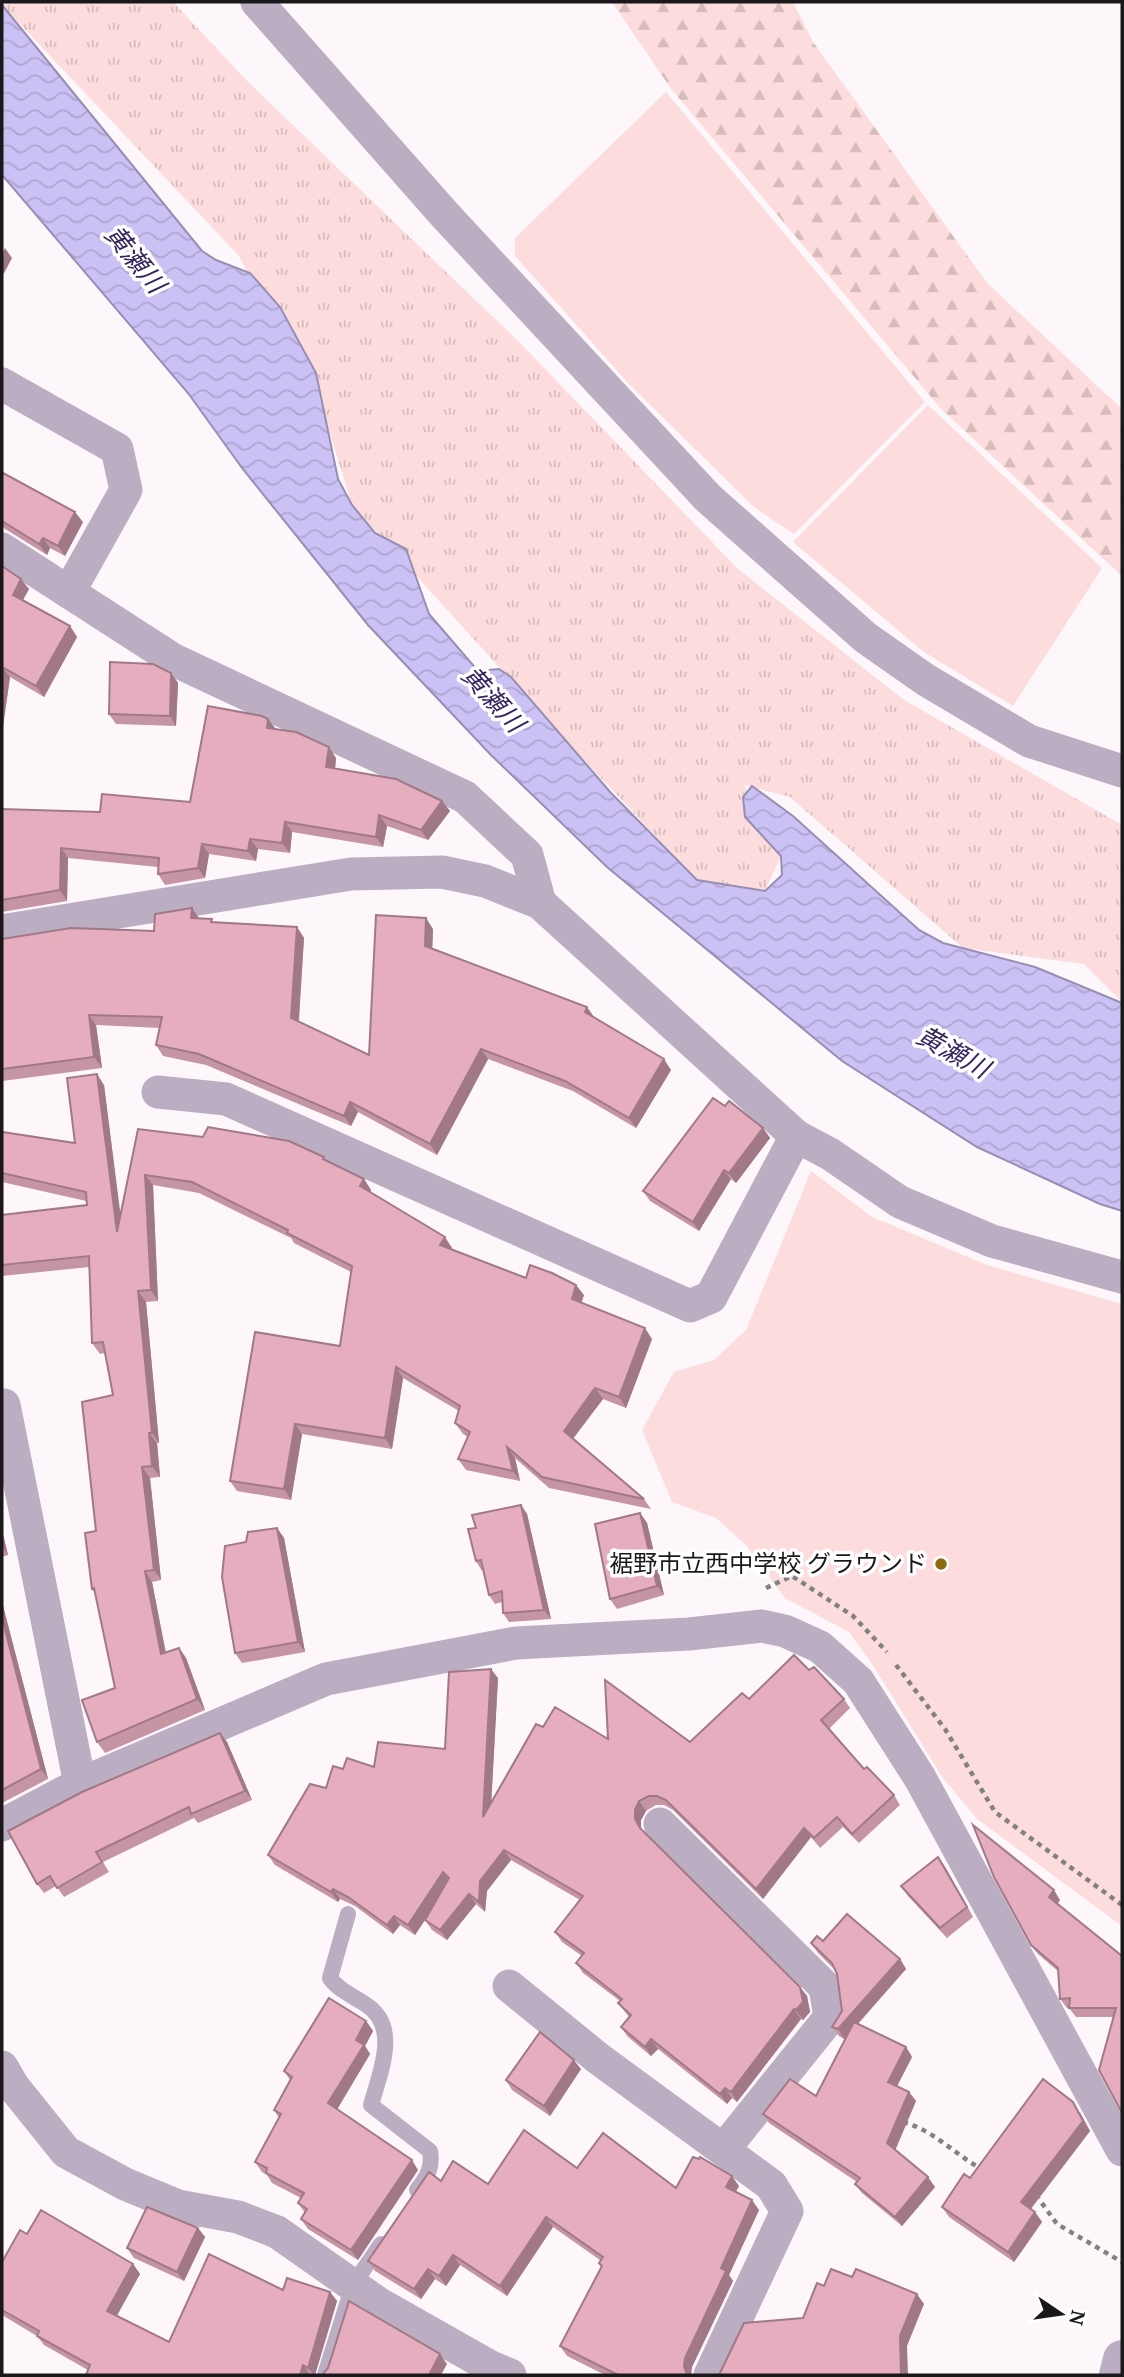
<svg xmlns="http://www.w3.org/2000/svg" width="1124" height="2377" viewBox="0 0 1124 2377" font-family="'PT Serif','Noto Sans JP',serif">
<style>
.grass{fill:url(#grass-tufts)}
.forest{fill:url(#forest-firs)}
.pitch{fill:#fcdcdc}
.water{fill:url(#water-waves);stroke:#968eb3;stroke-width:2}
.lines{fill:none;stroke-linecap:round;stroke-linejoin:round}
.path{stroke:#838082;stroke-width:4.5;stroke-dasharray:5 5;stroke-linecap:butt}
.service{stroke:#bcaec2;stroke-width:16}
.minor{stroke:#bcaec2;stroke-width:33}
.tertiary{stroke:#bcaec2;stroke-width:38}
.wall{fill:#c695a4}
.shaded-wall{fill:#a17986}
.building{fill:#e6adbf;stroke:#a17986;stroke-width:2}
.poi-dot{fill:#8f6a0e;stroke:#fff;stroke-width:2.5}
.labels{text-anchor:middle;stroke-width:7;stroke-linejoin:round;paint-order:stroke}
.poi-label{font-size:24px;fill:#1a181a;stroke:#fff;text-anchor:end}
.water-label{font-size:26px;font-style:italic;fill:#372560;stroke:#fff}
</style>
<defs>
<pattern id="grass-tufts" width="24" height="20" patternUnits="userSpaceOnUse" patternTransform="scale(1.75)"><rect width="24" height="20" fill="#fcdcdc"/><path d="M3 7l-1-3M5 7V3M7 7l1-3M15 17l-1-3M17 17v-4M19 17l1-3" fill="none" stroke="#d7bcbc"/></pattern>
<pattern id="forest-firs" width="22" height="20" patternUnits="userSpaceOnUse" patternTransform="scale(1.75)"><rect width="22" height="20" fill="#fcdcdc"/><path d="M5 1l3.5 6h-7zM16 11l3.5 6h-7z" fill="#d7bcbc"/></pattern>
<pattern id="water-waves" width="16" height="10" patternUnits="userSpaceOnUse" patternTransform="scale(1.75)"><rect width="16" height="10" fill="#cbc1f4"/><path d="M0 5q4-4 8 0t8 0" fill="none" stroke="#aea5d1"/></pattern>
</defs>
<rect width="100%" height="100%" fill="#fdf7fb"/>
<!-- grass -->
<path class="grass" d="M2,2H173L250,84L519,342L738,569L904,700L1122,825V1002L1084,964L963,948L790,797L744,785L781,856L765,891L697,880L569,744L352,505L325,417L239,256L2,5Z"/>
<!-- forest -->
<path class="forest" d="M612,2H793L813,42L987,283L1122,409V576L942,410L672,90Z"/>
<!-- pitch -->
<g class="pitch">
<path d="M666,92L925,402L794,534L755,508L628,383L515,256V238Z"/>
<path d="M928,405L1102,568L1013,706L924,652L793,542Z"/>
<path d="M811,1171L872,1217L987,1265L1122,1304V1926L977,1819L943,1778L874,1667L849,1632L785,1598L746,1545L716,1518L672,1502L642,1430L674,1372L714,1360L746,1330Z"/>
</g>
<!-- water -->
<path class="water" d="M2,5L202,251L216,260L250,273L280,307L316,373L338,479L352,505L375,533L406,549L429,614L478,671L499,669L511,677L611,793L697,880L765,891L782,875L781,856L745,817L743,797L752,786L793,816L919,930L943,943L1035,967L1122,1003V1211L1100,1204L977,1147L842,1061L607,867L491,755L368,625L242,468L188,393L2,175Z"/>
<g class="lines">
<!-- path -->
<g class="path">
<path d="M766,1588L792,1576L853,1616L887,1652"/>
<path d="M896,1665L945,1729L995,1812L1122,1905"/>
<path d="M903,2122C934,2130 955,2155 982,2169"/>
<path d="M1036,2195L1057,2224L1122,2262"/>
</g>
<!-- service -->
<g class="service">
<path d="M348,1914L330,1978C338,1990 353,1996 365,2004C401,2026 380,2072 371,2105L430,2151C433,2168 427,2177 417,2190"/>
<path d="M325,2375L353,2285L381,2244"/>
</g>
<!-- minor -->
<g class="minor">
<path d="M257,2L445,215L708,498L866,638L926,680L1029,741L1122,771"/>
<path d="M2,384L117,449L126,490L69,592"/>
<path d="M2,549L174,660L465,797L527,855L540,903"/>
<path d="M2,931L351,874L442,872L485,881L540,903L796,1136L830,1154L900,1202L992,1241L1122,1277"/>
<path d="M158,1092L226,1099L690,1306L711,1297L796,1136"/>
<path d="M2,1405H4L80,1784"/>
<path d="M660,1824L825,1987L830,2017L724,2149"/>
<path d="M2,1825L80,1784L326,1679L516,1643L689,1634L762,1626L785,1631L820,1647L858,1681L920,1778L1122,2150"/>
<path d="M509,1986L599,2059L771,2185L787,2211L710,2375"/>
<path d="M2,2067L13,2086L66,2152L125,2184L178,2206L238,2217L277,2232L378,2303L491,2367L510,2375"/>
</g>
<!-- tertiary -->
<path class="tertiary" d="M1118,2375L1122,2359"/>
</g>
<!-- wall -->
<g class="wall">
<path d="M2,476L83,522L65,556L50,548L47,555L2,527Z"/>
<path d="M2,566L29,589L23,600L70,626L77,637L44,697L10,677L2,733Z"/>
<path d="M171,673L178,683L176,726L116,724L109,714Z"/>
<path d="M276,729L336,758L335,769L442,801L450,811L428,840L387,826L383,847L292,832L290,853L258,849L256,861L209,854L205,878L165,885L158,874V867L68,858L67,901L2,912V809L100,812L190,802Z"/>
<path d="M199,918L212,919L213,922L297,927L304,938L299,1022L369,1055L433,929L432,949L594,1017L671,1070L636,1128L573,1091L488,1059L437,1155L358,1112L351,1126L206,1065L163,1056L156,1045L160,1028L96,1025L102,1068L2,1081V939L154,931Z"/>
<path d="M104,1085L120,1214L138,1129L327,1161L364,1179L371,1190L370,1192L452,1248L451,1249L526,1278L584,1295L581,1303L652,1339L626,1408L603,1399L573,1439L644,1499L651,1509L549,1488L515,1458L520,1481L466,1470L458,1459L468,1437L463,1434L455,1423L459,1411L403,1378L392,1449L302,1434L291,1500L237,1491L230,1481L340,1346L351,1272L294,1243L291,1238L199,1193L153,1185L158,1301L146,1302L159,1443H157L160,1477L150,1478L161,1580L152,1582L166,1653L179,1648L186,1658L205,1710L105,1753L97,1742L115,1688L95,1593L92,1589L96,1531L113,1395L105,1353L100,1354L92,1343L89,1267L2,1276V1215L87,1205L86,1201L2,1182V1132L75,1143Z"/>
<path d="M725,1106L763,1128L770,1138L736,1183L731,1179L699,1231L650,1201L643,1191Z"/>
<path d="M521,1505L527,1514L551,1619L509,1622L503,1613L502,1602L495,1604L489,1595L483,1570L482,1571L476,1561V1528Z"/>
<path d="M640,1513L647,1523L664,1595L617,1609L610,1599Z"/>
<path d="M277,1528L284,1538L305,1652L242,1663L235,1653L246,1542Z"/>
<path d="M2,1530L8,1555L2,1557Z"/>
<path d="M2,1602L48,1779L2,1803Z"/>
<path d="M809,1670L844,1699L850,1708L829,1729L864,1769L894,1795L900,1805L859,1843L843,1827L820,1848L811,1837L763,1899L673,1810L664,1805H656L646,1811L641,1820V1828L643,1831L800,1987L807,1996L810,2012L803,2020L801,2019L737,2102L732,2098L727,2104L658,2049L651,2056L628,2037L621,2027L629,2017L618,2003L620,2001L583,1973L576,1963L582,1956L562,1942L555,1932L580,1900L511,1860L487,1891L485,1912L476,1904L447,1940L432,1930L425,1920L427,1917L415,1935L400,1925L393,1934L355,1906L340,1899L338,1902L275,1865L268,1855L343,1769L374,1767L445,1749L498,1678L491,1803L543,1727L608,1739L690,1742L749,1699Z"/>
<path d="M220,1733L227,1742L252,1800L198,1823L194,1818L103,1862L109,1872L64,1897L56,1886L44,1893L37,1884Z"/>
<path d="M938,1857L945,1867L973,1917L947,1938L908,1896L901,1886Z"/>
<path d="M994,1877L1060,1900L1057,1903L1122,1956V2113L1113,2017H1076L1069,2008H1067L1060,1999L1059,1972L1038,1954L1031,1945Z"/>
<path d="M823,1941L900,1959L906,1969L858,2024L906,2047L912,2057L897,2086L909,2092L916,2101L895,2150L935,2187L902,2226L862,2193L855,2184L857,2182L769,2123L763,2114L816,2096L847,2036L844,2039L839,2036L832,2027L842,2011L837,1974L835,1970L818,1953L811,1943Z"/>
<path d="M366,2021L373,2031L365,2046L370,2054L337,2109L418,2170L358,2260L308,2229L301,2219L305,2213L298,2203L301,2198L272,2183L267,2175L262,2172L255,2162L279,2118L274,2110L290,2080L284,2071Z"/>
<path d="M581,2069L550,2116L512,2090L506,2080Z"/>
<path d="M1080,2112L1090,2131L1031,2209L1035,2212L1042,2222L1014,2262L949,2217L942,2207Z"/>
<path d="M577,2168L676,2188L739,2186L736,2192L759,2210L729,2275L733,2281L692,2367L691,2375H605L567,2356L560,2346L601,2267L599,2263L600,2260L553,2227L507,2296L460,2265L446,2286L435,2279L421,2299L375,2271L368,2261L441,2181L488,2184Z"/>
<path d="M198,2228L205,2237L184,2281L134,2258L127,2248Z"/>
<path d="M27,2234L133,2264L140,2274L116,2316L169,2342L283,2290L330,2292L337,2301L315,2375H86L88,2370L44,2345L37,2336L2,2315V2262Z"/>
</g>
<!-- shaded-wall -->
<g class="shaded-wall">
<path d="M5,248L12,258L2,277V254Z"/>
<path d="M75,512L83,522L65,556L58,546Z"/>
<path d="M43,538L50,548L47,555L39,544Z"/>
<path d="M21,579L29,589L20,605L13,595Z"/>
<path d="M70,626L77,637L44,697L36,686Z"/>
<path d="M2,667L10,677L2,733Z"/>
<path d="M171,673L178,683L176,726L170,716Z"/>
<path d="M268,719L276,729L267,728Z"/>
<path d="M329,747L336,758L334,778L326,767Z"/>
<path d="M442,801L450,811L428,840L421,830Z"/>
<path d="M379,815L387,826L383,847L376,837Z"/>
<path d="M285,822L292,832L290,853L282,843Z"/>
<path d="M250,839L258,849L256,861L248,851Z"/>
<path d="M202,844L209,854L205,878L198,868Z"/>
<path d="M61,848L68,858L67,901L60,890Z"/>
<path d="M192,908L199,918H191Z"/>
<path d="M426,918L433,929L432,956L425,946Z"/>
<path d="M297,927L304,938L298,1028L291,1018Z"/>
<path d="M587,1007L594,1017L585,1012Z"/>
<path d="M89,1015L96,1025L102,1068L94,1057Z"/>
<path d="M481,1049L488,1059L437,1155L430,1144Z"/>
<path d="M664,1059L671,1070L636,1128L629,1118Z"/>
<path d="M97,1074L104,1085L124,1242L117,1232Z"/>
<path d="M350,1102L358,1112L351,1126L344,1116Z"/>
<path d="M763,1128L770,1138L736,1183L729,1173Z"/>
<path d="M724,1170L731,1179L699,1231L693,1222Z"/>
<path d="M145,1175L153,1185L158,1301L151,1290Z"/>
<path d="M364,1179L371,1190L368,1197L360,1186Z"/>
<path d="M445,1237L452,1248L447,1256L440,1245Z"/>
<path d="M576,1285L584,1295L579,1310L572,1299Z"/>
<path d="M138,1291L146,1302L159,1443L152,1433Z"/>
<path d="M645,1328L652,1339L626,1408L619,1397Z"/>
<path d="M396,1367L403,1378L392,1449L385,1438Z"/>
<path d="M595,1388L603,1399L571,1441L564,1431Z"/>
<path d="M295,1424L302,1434L291,1500L284,1489Z"/>
<path d="M149,1433L157,1443L160,1477L152,1466Z"/>
<path d="M507,1447L515,1458L520,1481L513,1471Z"/>
<path d="M142,1467L150,1478L161,1580L154,1570Z"/>
<path d="M521,1505L527,1514L551,1619L544,1610Z"/>
<path d="M640,1513L647,1523L664,1595L657,1586Z"/>
<path d="M277,1528L284,1538L305,1652L298,1642Z"/>
<path d="M2,1530L8,1555L2,1547Z"/>
<path d="M145,1571L152,1582L168,1665L161,1654Z"/>
<path d="M2,1602L48,1779L41,1769L2,1618Z"/>
<path d="M179,1648L186,1658L205,1710L197,1699Z"/>
<path d="M491,1669L498,1678L490,1827L483,1817Z"/>
<path d="M220,1733L227,1742L252,1800L245,1791Z"/>
<path d="M639,1801L646,1811L641,1820V1828L646,1838L635,1819V1810Z"/>
<path d="M804,1828L811,1837L763,1899L756,1889Z"/>
<path d="M504,1850L511,1860L487,1891L485,1912L479,1902L480,1881Z"/>
<path d="M938,1857L945,1867L973,1917L967,1907Z"/>
<path d="M443,1872L450,1882L415,1935L408,1925Z"/>
<path d="M333,1889L340,1899L338,1902L331,1892Z"/>
<path d="M1054,1890L1060,1900L1056,1906L1049,1897Z"/>
<path d="M469,1894L476,1904L447,1940L440,1930Z"/>
<path d="M394,1916L400,1925L393,1934L387,1925Z"/>
<path d="M900,1959L906,1969L844,2039L838,2029Z"/>
<path d="M800,1987L807,1996L810,2012L803,2020L796,2010Z"/>
<path d="M794,2009L801,2019L737,2102L731,2092Z"/>
<path d="M366,2021L373,2031L365,2046L370,2054L335,2113L328,2103L356,2040Z"/>
<path d="M651,2039L658,2049L651,2056L645,2047Z"/>
<path d="M906,2047L912,2057L894,2092L888,2082Z"/>
<path d="M574,2060L581,2069L550,2116L544,2106Z"/>
<path d="M725,2088L732,2098L727,2104L720,2094Z"/>
<path d="M909,2092L916,2101L894,2153L887,2143Z"/>
<path d="M1073,2102L1090,2131L1028,2212L1021,2202Z"/>
<path d="M412,2160L418,2170L358,2260L351,2250Z"/>
<path d="M732,2176L739,2186L732,2197L726,2187Z"/>
<path d="M928,2177L935,2187L902,2226L895,2217Z"/>
<path d="M752,2200L759,2210L729,2275L733,2281L692,2367L691,2375H687L684,2366L685,2358L721,2268Z"/>
<path d="M1035,2212L1042,2222L1014,2262L1008,2252Z"/>
<path d="M546,2217L553,2227L507,2296L500,2286Z"/>
<path d="M198,2228L205,2237L184,2281L177,2272Z"/>
<path d="M453,2255L460,2265L446,2286L439,2276Z"/>
<path d="M133,2264L140,2274L114,2321L107,2311Z"/>
<path d="M428,2269L435,2279L421,2299L414,2289Z"/>
<path d="M330,2292L337,2301L315,2375H314L308,2368Z"/>
<path d="M917,2294L924,2304L907,2346L908,2375H901L900,2336Z"/>
<path d="M440,2354L447,2364L441,2375H429Z"/>
<path d="M303,2365L310,2375H300Z"/>
</g>
<!-- building -->
<g class="building">
<path d="M3,473L75,512L58,546L43,538L39,544L2,521V476Z"/>
<path d="M2,566L21,579L13,595L70,626L36,686L2,667V672Z"/>
<path d="M110,662L153,664L171,673L170,716L109,714Z"/>
<path d="M208,706L262,716L268,719L267,728L296,732L329,747L326,767L396,779L442,801L421,830L379,815L376,837L285,822L282,843L250,839L248,851L202,844L198,868L158,874L159,858L61,848L60,890L2,900V809L100,812L102,794L190,802Z"/>
<path d="M192,908L191,918L212,919L211,922L297,927L291,1018L369,1055L376,915L426,918L425,946L587,1007L585,1012L664,1059L629,1118L565,1081L481,1049L430,1144L350,1102L344,1116L199,1054L156,1045L162,1017L89,1015L94,1057L2,1069V939L71,928L154,931L155,914Z"/>
<path d="M97,1074L117,1232L138,1129L203,1137L208,1127L289,1141L324,1157L323,1159L364,1179L360,1186L445,1237L440,1245L526,1278L530,1265L552,1273L576,1285L572,1299L645,1328L619,1397L595,1388L564,1431L644,1499L542,1477L507,1447L513,1471L458,1459L470,1432L455,1423L460,1406L396,1367L385,1438L295,1424L284,1489L230,1481L255,1332L340,1346L352,1266L287,1233L288,1230L192,1182L145,1175L151,1290L138,1291L152,1433H149L152,1466L142,1467L154,1570L145,1571L161,1654L179,1648L197,1699L97,1742L82,1700L115,1688L94,1588L92,1589L85,1533L96,1531L82,1402L113,1395L103,1342L92,1343L89,1256L2,1265V1215L87,1205L86,1192L2,1173V1132L75,1143L67,1078Z"/>
<path d="M713,1098L725,1106L729,1101L763,1128L729,1173L724,1170L693,1222L643,1191Z"/>
<path d="M521,1505L544,1610L503,1613L502,1591L489,1595L481,1560L476,1561L468,1529L476,1528L472,1515Z"/>
<path d="M640,1513L657,1586L610,1599L595,1524Z"/>
<path d="M277,1528L298,1642L235,1653L222,1577L225,1546L246,1542L248,1532Z"/>
<path d="M2,1618L41,1769L2,1790Z"/>
<path d="M794,1655L809,1670L814,1667L844,1699L821,1720L864,1769L867,1767L894,1795L852,1834L837,1817L814,1838L804,1828L756,1889L666,1800L657,1796H649L639,1801L635,1810V1819L640,1828L800,1987L803,2002L796,2010L794,2009L731,2092L725,2088L720,2094L651,2039L645,2047L621,2027L631,2015L618,2003L622,1999L576,1963L584,1953L555,1932L583,1896L504,1850L480,1881L479,1902L469,1894L440,1930L425,1920L449,1878L443,1872L408,1925L394,1916L387,1925L348,1897L333,1889L331,1892L268,1855L310,1784L326,1788L333,1766L343,1769L347,1758L374,1767L378,1742L445,1749L449,1672L491,1669L483,1817L536,1724L543,1727L555,1707L608,1739L605,1680L690,1742L742,1693L749,1699Z"/>
<path d="M220,1733L245,1791L191,1814L189,1807L96,1852L102,1862L57,1888L50,1876L37,1884L8,1831L82,1792Z"/>
<path d="M973,1825L1054,1890L1049,1897L1122,1956V2113L1099,2070L1116,2008H1069L1070,1998L1060,1999L1058,1968L1031,1945L994,1877Z"/>
<path d="M938,1857L967,1907L940,1928L901,1886Z"/>
<path d="M847,1914L900,1959L838,2029L832,2027L842,2011L837,1974L832,1963L811,1943L817,1936L823,1941Z"/>
<path d="M329,1998L366,2021L356,2040L364,2045L328,2103L412,2160L351,2250L301,2219L307,2209L298,2203L304,2193L266,2173L267,2168L255,2162L281,2114L274,2110L292,2077L284,2071Z"/>
<path d="M854,2022L906,2047L888,2082L909,2092L887,2143L928,2177L895,2217L855,2184L860,2178L763,2114L790,2079L816,2096Z"/>
<path d="M540,2032L574,2060L544,2106L506,2080Z"/>
<path d="M1043,2079L1073,2102L1083,2121L1021,2202L1035,2212L1008,2252L942,2207L964,2174L970,2178Z"/>
<path d="M524,2130L577,2168L603,2133L676,2188L693,2157L699,2159L700,2157L732,2176L726,2187L752,2200L721,2268L726,2271L685,2358L684,2366L687,2375H618L560,2346L602,2266L599,2263L603,2257L546,2217L500,2286L453,2255L439,2276L428,2269L414,2289L368,2261L429,2172L441,2181L453,2161L488,2184Z"/>
<path d="M147,2207L198,2228L177,2272L127,2248Z"/>
<path d="M41,2210L133,2264L107,2311L169,2342L209,2254L283,2290L287,2278L330,2292L308,2368L303,2365L300,2375H86L90,2365L37,2336L39,2331L2,2310V2262L20,2230L27,2234Z"/>
<path d="M831,2269L852,2277L856,2269L917,2294L900,2336L901,2375H719L744,2323L803,2318L817,2283L824,2286Z"/>
<path d="M349,2301L440,2354L429,2375H322L328,2368Z"/>
</g>
<!-- markers -->
<circle class="poi-dot" cx="941" cy="1564" r="7"/>
<g class="labels">
<!-- poi labels -->
<g class="poi-label">
<text x="927" y="1572">裾野市立西中学校 グラウンド</text>
</g>
<!-- water labels -->
<g class="water-label">
<text transform="translate(135 259) rotate(51)" y="9">黄瀬川</text>
<text transform="translate(493 699) rotate(48)" y="9">黄瀬川</text>
<text transform="translate(953 1052) rotate(29)" y="9">黄瀬川</text>
</g>
</g>
<!-- border -->
<rect width="1124" height="2377" fill="none" stroke="#1a181a" stroke-width="7"/>
<!-- north arrow -->
<g transform="translate(1061 2314) rotate(103)" stroke="#ffffff" stroke-width="5" paint-order="stroke">
<path d="M0-5L12 26L0 18L-12 26Z" fill="#1a181a"/>
<text y="-10" font-size="19" font-weight="bold" text-anchor="middle" fill="#1a181a">N</text>
</g>
</svg>
